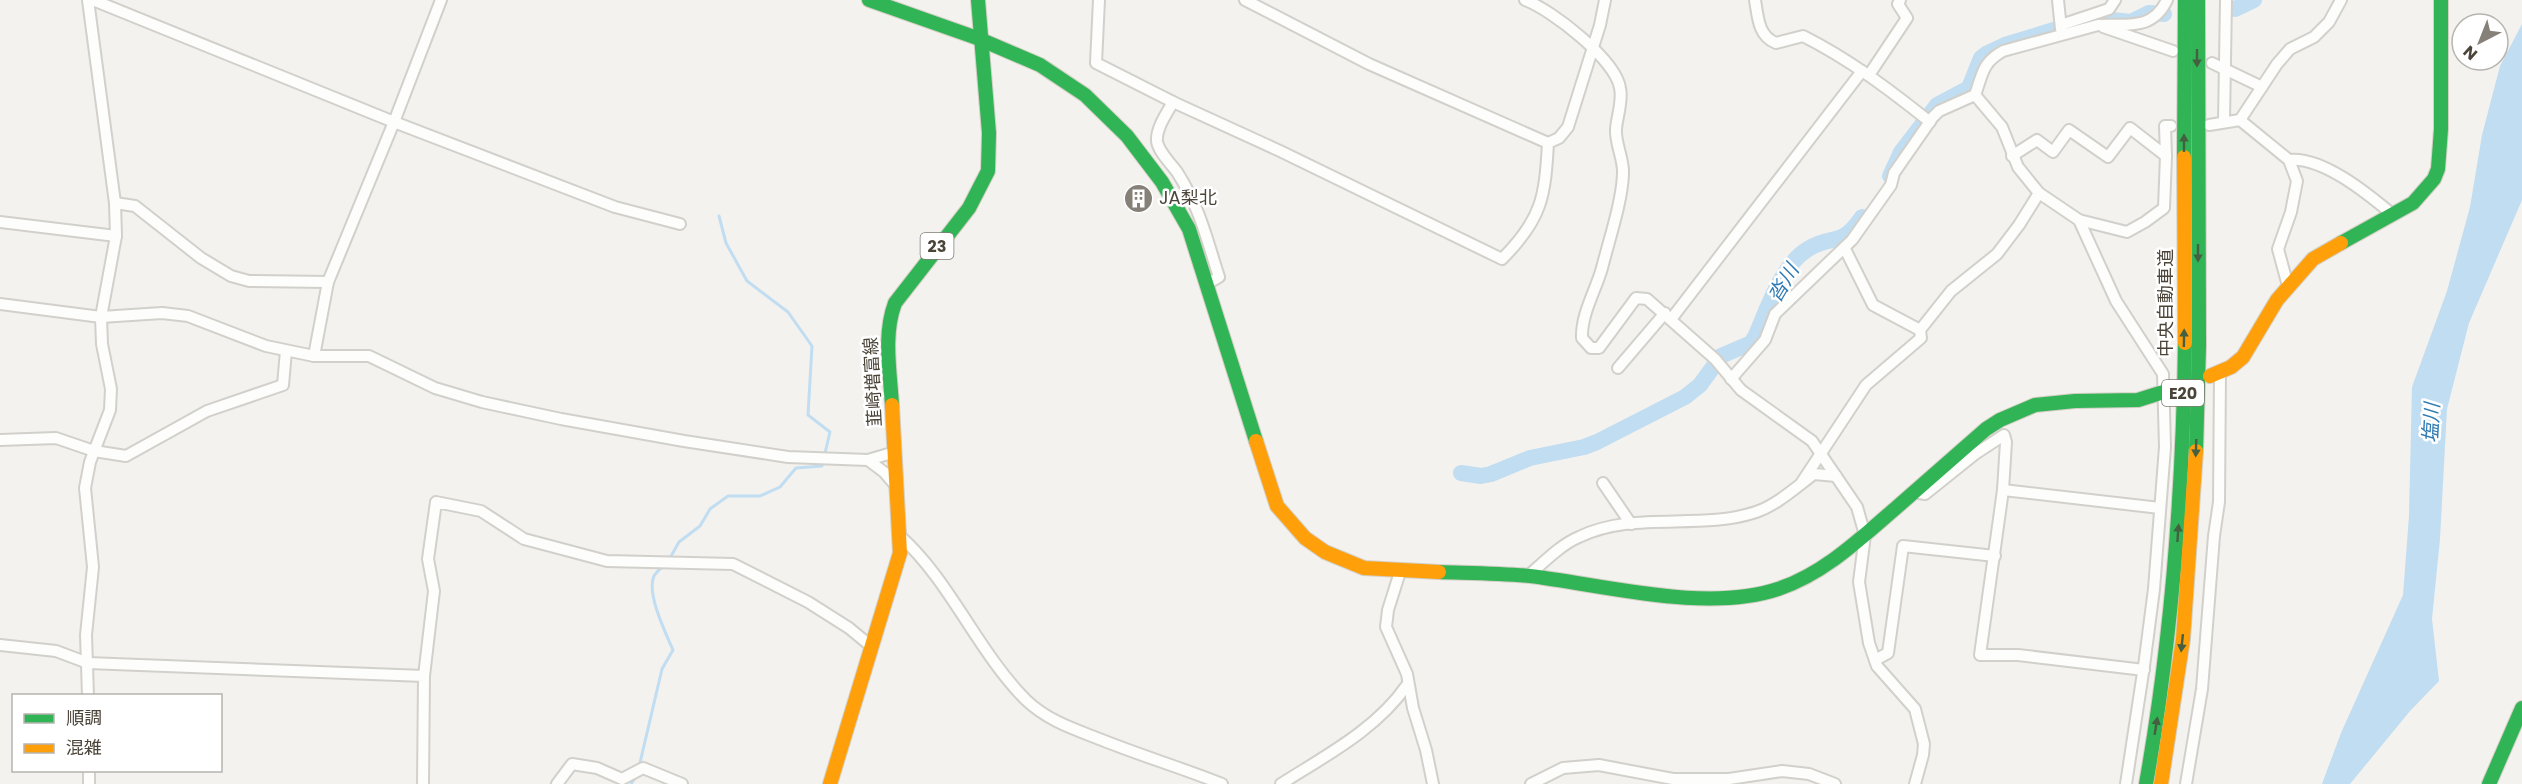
<svg xmlns="http://www.w3.org/2000/svg" width="2522" height="784" viewBox="0 0 2522 784" font-family="Poppins,'Noto Sans JP',sans-serif">
<style>
.water{fill:#c0ddf1}
.lines{fill:none;stroke-linecap:round;stroke-linejoin:round}
.stream{stroke:#c0ddf1;stroke-width:3}
.river{stroke:#c0ddf1;stroke-width:16}
.street-casing{stroke:#d2d0cb;stroke-width:14}
.fast-casing{stroke:#d3cfc5;stroke-width:16}
.slow-casing{stroke:#d3cfc5;stroke-width:16}
.street{stroke:#fdfdfc;stroke-width:10}
.fast{stroke:#30b455;stroke-width:14}
.slow{stroke:#ff9f0a;stroke-width:14}
.oneway{fill:#446040}
.labels{text-anchor:middle;stroke-width:5;stroke-linejoin:round;paint-order:stroke}
.shield{fill:#fff;stroke:#817c74;stroke-width:1.5}
.shield-label{font-size:16px;font-weight:bold;fill:#4b4439}
.poi-label{font-size:18px;fill:#4b4439;stroke:#fff;text-anchor:start}
.street-label{font-size:18px;fill:#4b4439;stroke:#fff}
.water-label{font-size:20px;font-style:italic;fill:#2e7ab2;stroke:#fff}
</style>
<rect width="100%" height="100%" fill="#f4f2ee"/>
<!-- water -->
<path class="water" d="M2522,24V200L2469,323L2447,409L2440,539L2432,619L2439,681L2410,711L2350,784H2322L2341,733L2403,595L2409,516L2412,387L2447,291L2470,207L2482,135L2500,66Z"/>
<g class="lines">
<!-- stream -->
<g class="stream">
<path d="M670,558L679,542L700,526L710,509L728,496H760L780,487L796,468L822,466L830,432L808,415L812,346L788,312L747,281L726,243L719,216"/>
<path d="M639,767L662,669L673,650C666,634 646,593 654,576C656,572 661,568 664,565"/>
<path d="M631,784L638,774"/>
</g>
<!-- river -->
<g class="river">
<path d="M2235,9L2254,0"/>
<path d="M1890,176L1901,152L1937,105L1969,88L1981,58L1986,54L2005,45L2093,18L2131,22L2149,13L2164,14"/>
<path d="M1461,473L1481,476L1491,474L1530,458L1584,447L1597,442L1685,397L1700,385L1721,356L1751,343L1755,337C1767,310 1781,265 1808,249C1834,233 1840,249 1862,217"/>
</g>
<defs>
<g id="street">
<path d="M93,0L394,122L615,207L680,224"/>
<path d="M1099,0L1096,63L1173,102"/>
<path d="M1245,0L1369,64L1548,143"/>
<path d="M1525,0C1552,10 1616,60 1620,88C1623,101 1617,116 1616,129C1615,144 1624,159 1623,174C1622,202 1609,240 1602,268C1596,290 1581,314 1582,338L1591,348H1599L1636,298L1647,299L1715,359L1741,390L1812,441L1857,507L1865,535L1859,582L1869,643L1877,666L1915,709L1924,744L1923,755L1915,784"/>
<path d="M1755,0C1758,17 1758,36 1776,43L1803,36C1849,59 1890,90 1930,122"/>
<path d="M2058,0L2061,29"/>
<path d="M2061,25L2109,9L2115,0"/>
<path d="M2103,27L2173,51"/>
<path d="M2212,63L2262,87"/>
<path d="M1869,75L1907,18L1898,4L1900,0"/>
<path d="M1975,95L2002,127L2018,167L2039,193L2079,220L2127,232L2145,222L2164,208L2166,156"/>
<path d="M2240,120L2289,160L2297,181L2291,212L2278,249L2288,286"/>
<path d="M2224,122L2226,0"/>
<path d="M2209,125L2240,120L2277,64L2290,49L2314,37L2329,22L2341,0"/>
<path d="M2012,156L2037,140L2053,152L2069,130L2108,157L2130,128L2166,156L2165,126H2171"/>
<path d="M2289,160C2322,156 2368,194 2392,214"/>
<path d="M115,203L135,206L201,258L231,276L249,281L328,282"/>
<path d="M2079,220L2116,301L2163,374L2165,447L2154,589L2144,666L2126,784"/>
<path d="M0,222L116,236"/>
<path d="M1845,249L1873,305L1920,330"/>
<path d="M1207,284L1219,277C1206,237 1200,208 1177,172C1171,164 1158,151 1157,141C1156,128 1167,113 1173,102L1280,151L1502,259C1542,219 1545,197 1548,143L1559,138L1568,127L1600,25L1605,0"/>
<path d="M0,304L101,317L162,313L188,316L266,346L314,356H369L435,388L482,402L561,419L684,441L788,457L868,460L895,452"/>
<path d="M1672,318L1862,71"/>
<path d="M314,356L328,282L394,122L441,0"/>
<path d="M1618,368L1665,313"/>
<path d="M1731,379L1765,340L1775,314L1852,240L1891,185L1894,173L1933,117L1939,111L1975,95C1983,73 1982,63 2003,51L2098,25C2125,23 2152,32 2167,0"/>
<path d="M0,440L56,438L94,451L126,456L207,411L283,385L286,351"/>
<path d="M868,460L884,472L896,486"/>
<path d="M1802,482L1866,385L1921,338L1920,330L1951,291L1997,254L2019,225L2039,193"/>
<path d="M1603,483L1631,524"/>
<path d="M2003,490L2160,508"/>
<path d="M1914,492L1925,494L1975,454L2004,435L2006,442L2003,490L1980,655H2018L2144,670"/>
<path d="M901,537C950,581 978,652 1026,700C1048,721 1074,729 1102,740C1142,756 1182,768 1222,784"/>
<path d="M1400,572L1388,610L1386,627L1407,674L1413,708L1426,750L1433,784"/>
<path d="M1528,576C1543,563 1560,545 1579,537C1635,510 1699,531 1756,512C1777,505 1796,487 1814,474L1836,476"/>
<path d="M0,645L56,651L88,663L424,676L423,784"/>
<path d="M1875,660L1888,653L1903,546L1995,556"/>
<path d="M424,676L434,591L428,559L436,502L481,511L524,539L607,561L733,564L808,602L849,628L872,647"/>
<path d="M88,696L86,635L93,567L85,488L90,462L110,410L111,389L102,344L101,317L116,236L115,203L88,0"/>
<path d="M89,770V784"/>
<path d="M557,784L572,764L597,768L622,779L643,768L682,784"/>
<path d="M1281,784C1325,756 1377,729 1407,685"/>
<path d="M1531,784L1563,768L1599,765L1673,779H1729L1782,771L1809,774L1835,784"/>
<path d="M2186,784L2202,689L2214,536L2219,502L2220,372"/>
</g>
<g id="fast">
<path d="M869,0L977,38L1040,65L1085,95L1127,136L1162,182L1189,229L1256,441"/>
<path d="M2184,157L2185,0"/>
<path d="M2341,243L2413,203L2434,179L2438,169L2441,129V0"/>
<path d="M892,405C890,371 883,335 895,303L969,208L988,171L989,133L978,0"/>
<path d="M2196,451L2199,346L2198,0"/>
<path d="M1439,572C1469,573 1500,573 1530,576C1604,585 1707,613 1778,589C1824,574 1861,538 1897,507C1927,481 1956,455 1986,429L2000,420L2035,405L2075,401L2138,400L2173,389"/>
<path d="M2146,784C2172,638 2183,491 2185,343"/>
<path d="M2489,784L2522,708"/>
</g>
<g id="slow">
<path d="M2184,157L2185,343"/>
<path d="M2210,376L2231,367L2243,357L2277,300L2313,259L2341,243"/>
<path d="M1256,441L1277,506L1305,538L1325,552L1364,568L1439,572"/>
<path d="M830,784L900,553L892,405"/>
<path d="M2161,784L2183,639L2196,451"/>
</g>
</defs>
<!-- street casing -->
<use href="#street" class="street-casing"/>
<!-- fast casing -->
<use href="#fast" class="fast-casing"/>
<!-- slow casing -->
<use href="#slow" class="slow-casing"/>
<!-- street -->
<use href="#street" class="street"/>
<!-- fast -->
<use href="#fast" class="fast"/>
<!-- slow -->
<use href="#slow" class="slow"/>
</g>
<!-- one-way arrows -->
<defs><path id="oneway-solid" d="M-6-.8H1V-3.2L6.5 0L1 3.2V.8H-6Z" transform="scale(1.5)"/></defs>
<g class="oneway">
<use href="#oneway-solid" transform="translate(2197 58) rotate(90)"/>
<use href="#oneway-solid" transform="translate(2184 143) rotate(-90)"/>
<use href="#oneway-solid" transform="translate(2198 253) rotate(90)"/>
<use href="#oneway-solid" transform="translate(2184 338) rotate(-89)"/>
<use href="#oneway-solid" transform="translate(2196 448) rotate(92)"/>
<use href="#oneway-solid" transform="translate(2178 533) rotate(-86)"/>
<use href="#oneway-solid" transform="translate(2182 643) rotate(96)"/>
<use href="#oneway-solid" transform="translate(2156 726) rotate(-81)"/>
</g>
<!-- icons -->
<defs>
<symbol id="building-disc" viewBox="-11 -11 22 22"><circle r="9.5" fill="#868178" stroke="#fff"/><path d="M-4-6H4V6H1V3H-1V6H-4ZM-2.5-4.3h1.7v1.8h-1.7ZM.8-4.3h1.7v1.8H.8ZM-2.5-1h1.7V.8h-1.7ZM.8-1h1.7V.8H.8Z" fill="#fff"/></symbol>
</defs>
<g fill-rule="evenodd">
<use href="#building-disc" x="1122" y="182" width="33" height="33"/>
</g>
<g class="labels">
<!-- shield labels -->
<g class="shield">
<rect x="920.5" y="233" width="33" height="26" rx="4.5"/>
<rect x="2162" y="380" width="42" height="26" rx="4.5"/>
</g>
<g class="shield-label">
<text x="937" y="252">23</text>
<text x="2183" y="399">E20</text>
</g>
<!-- poi labels -->
<g class="poi-label">
<text x="1159" y="204">JA梨北</text>
</g>
<!-- street labels -->
<g class="street-label">
<text transform="translate(2166 303) rotate(-90)" y="6">中央自動車道</text>
<text transform="translate(873 382) rotate(-93)" y="6">韮崎増富線</text>
</g>
<!-- water labels -->
<g class="water-label">
<text transform="translate(1783 283) rotate(-59)" y="7">沓川</text>
<text transform="translate(2431 423) rotate(-87)" y="7">塩川</text>
</g>
</g>
<!-- legend -->
<rect x="12" y="694" width="210" height="78" fill="#ffffff" stroke="#b7b4b0" stroke-width="1.5"/>
<rect x="24" y="714" width="30" height="9" fill="#30b455" stroke="#b7b4b0" stroke-width="1.5"/>
<text x="66" y="724" font-size="18" fill="#4b4439">順調</text>
<rect x="24" y="744" width="30" height="9" fill="#ff9f0a" stroke="#b7b4b0" stroke-width="1.5"/>
<text x="66" y="754" font-size="18" fill="#4b4439">混雑</text>
<!-- north arrow -->
<g transform="translate(2480 42) rotate(222)"><circle r="28" fill="#ffffff" stroke="#b7b4b0" stroke-width="1.5"/>
<path d="M0-4.5L10 22L0 15L-10 22Z" fill="#868178"/>
<text y="-9" font-size="16" font-weight="bold" text-anchor="middle" fill="#4b4439">N</text>
</g>
</svg>
